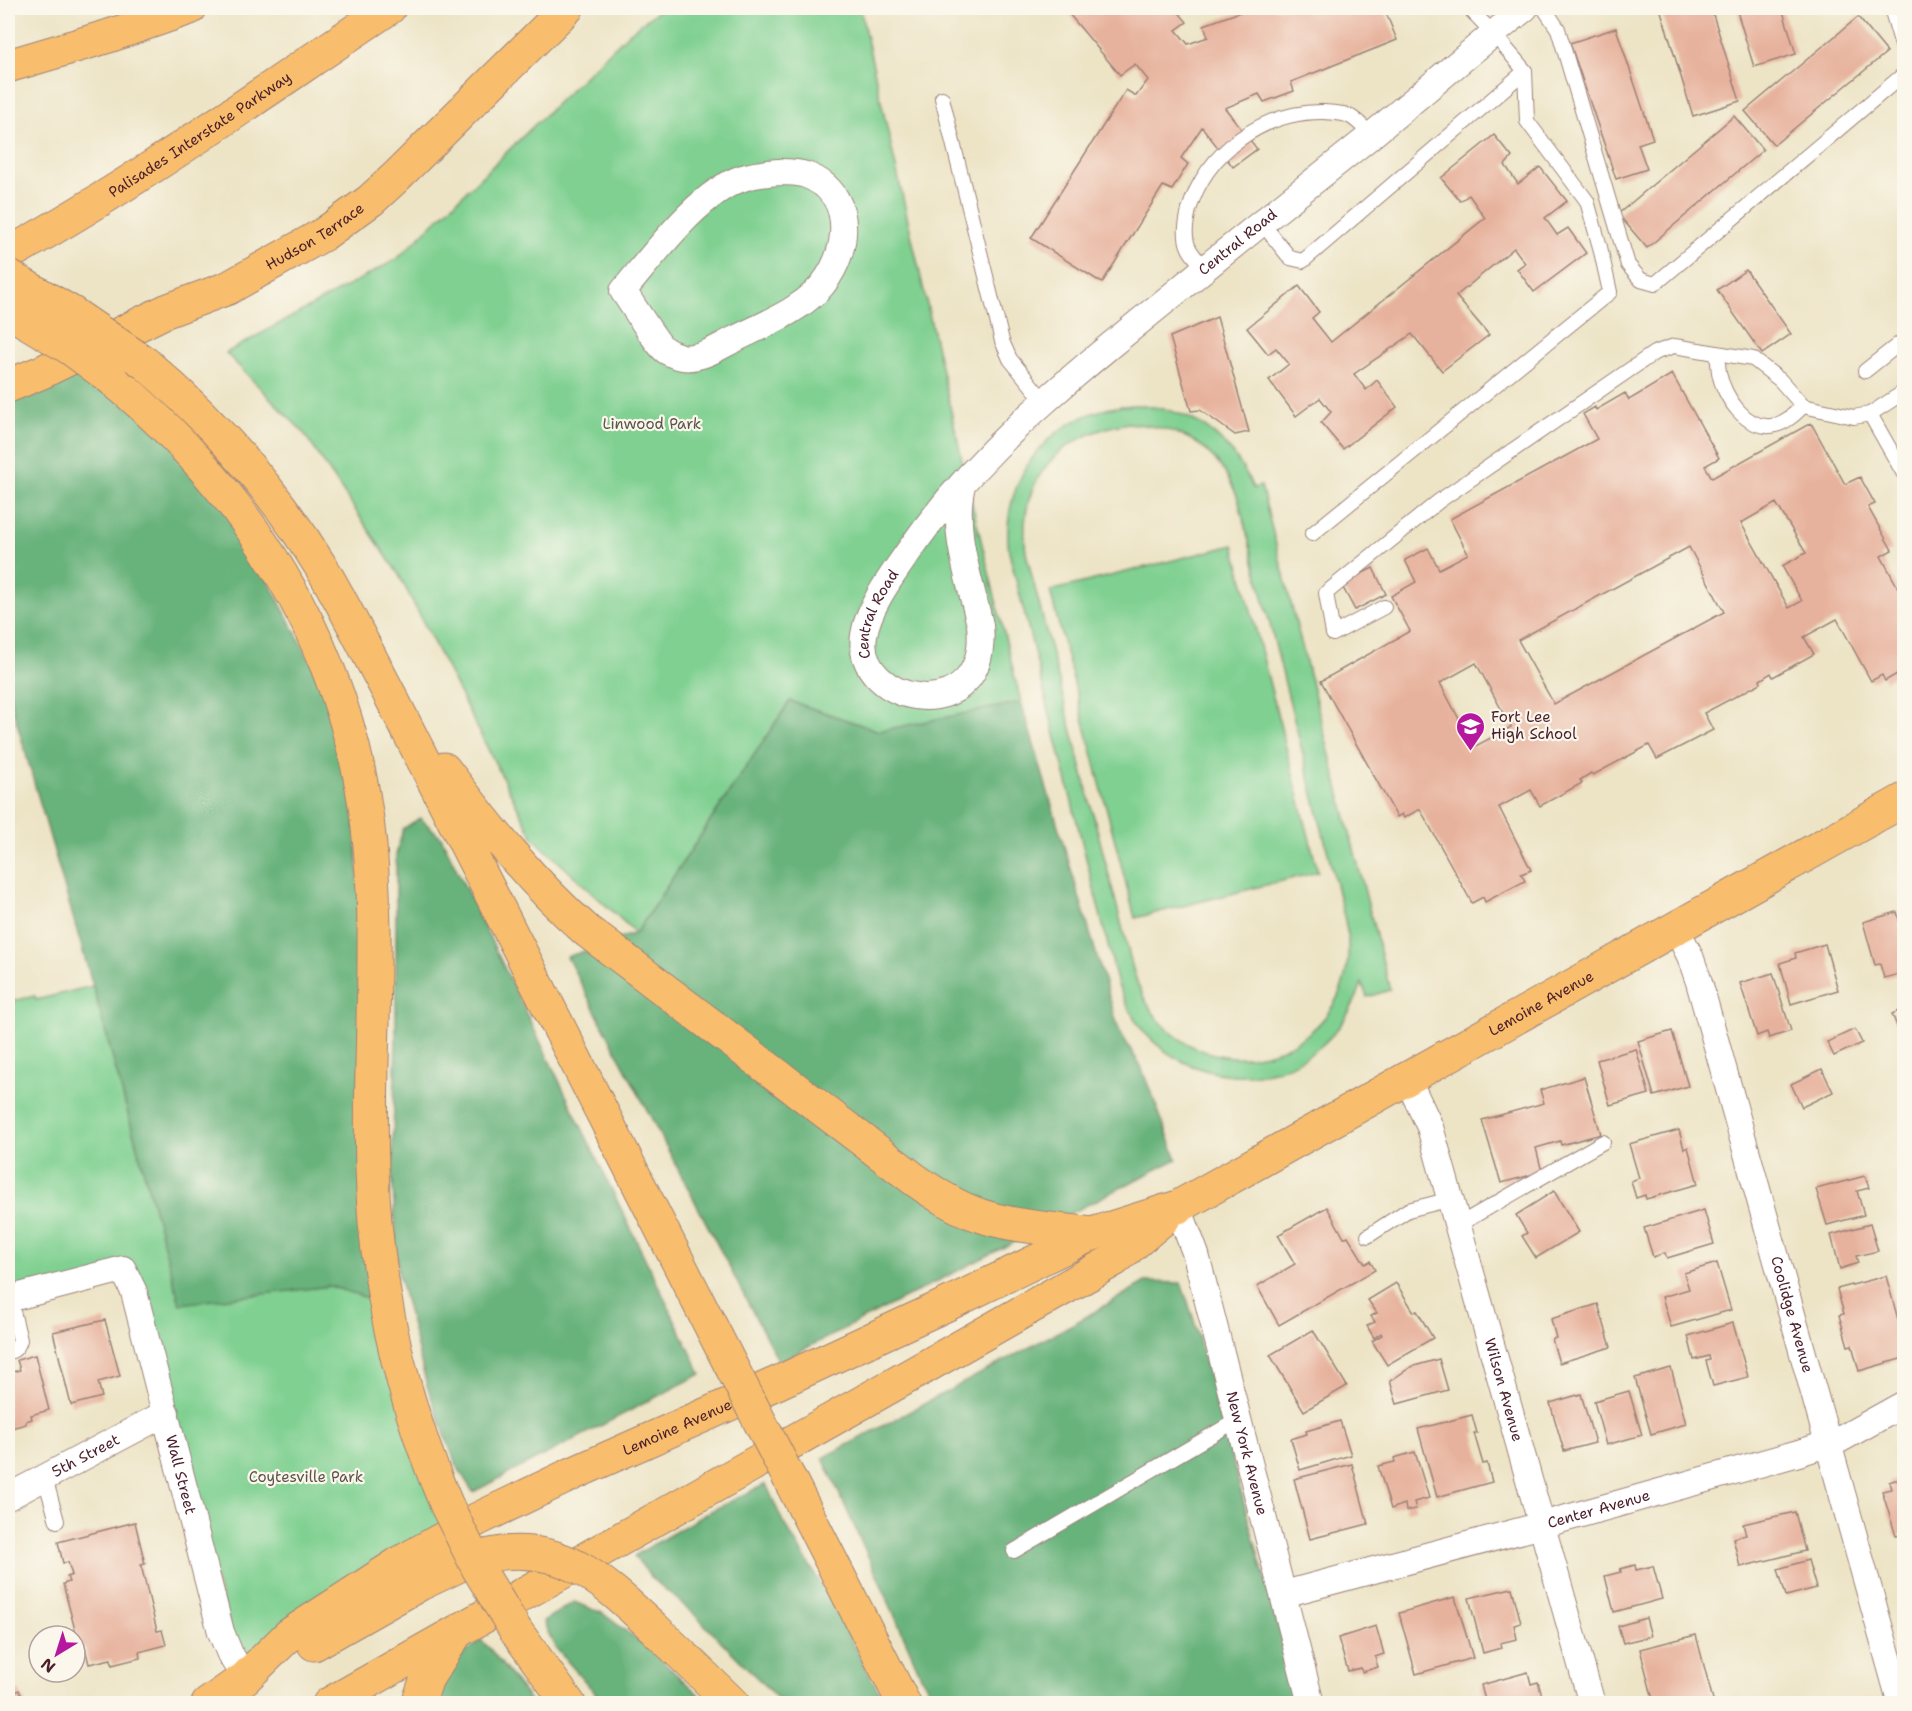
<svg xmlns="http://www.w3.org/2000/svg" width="1912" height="1711" viewBox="0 0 1912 1711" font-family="'Shantell Sans',sans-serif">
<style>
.green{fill:#7fd091;stroke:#64785e;stroke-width:1.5;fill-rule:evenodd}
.forest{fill:#67b27b;stroke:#586853;stroke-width:1.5}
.building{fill:#e7b29d;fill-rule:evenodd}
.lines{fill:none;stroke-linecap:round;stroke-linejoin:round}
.lane-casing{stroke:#9c8278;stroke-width:16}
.street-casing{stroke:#9c8278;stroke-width:28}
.primary-casing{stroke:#9c8278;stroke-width:35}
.highway-casing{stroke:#9c8278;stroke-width:35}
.lane{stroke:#fff;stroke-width:14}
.street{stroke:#fff;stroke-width:26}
.primary{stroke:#f9be6d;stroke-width:33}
.highway{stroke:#f9be6d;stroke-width:33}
.primary-bridge-casing{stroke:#9c8278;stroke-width:35;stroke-linecap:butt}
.highway-bridge-casing{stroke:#9c8278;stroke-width:35;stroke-linecap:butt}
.primary-bridge{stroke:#f9be6d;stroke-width:33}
.highway-bridge{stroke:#f9be6d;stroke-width:33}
.labels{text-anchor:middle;stroke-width:4.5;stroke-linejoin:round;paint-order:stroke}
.street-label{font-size:15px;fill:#4a1f2b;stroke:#fbf7ec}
.park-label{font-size:15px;fill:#5a544a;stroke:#fbf7ec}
.poi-label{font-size:15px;fill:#4a1f2b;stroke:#fbf7ec;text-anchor:start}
</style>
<rect width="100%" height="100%" fill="#fbf7ec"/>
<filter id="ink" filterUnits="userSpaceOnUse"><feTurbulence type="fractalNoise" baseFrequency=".0167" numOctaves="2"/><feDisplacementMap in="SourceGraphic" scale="12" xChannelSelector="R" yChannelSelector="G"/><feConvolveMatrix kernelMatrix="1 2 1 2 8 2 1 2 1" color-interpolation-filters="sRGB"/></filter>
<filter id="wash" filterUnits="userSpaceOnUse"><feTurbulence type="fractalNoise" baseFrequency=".008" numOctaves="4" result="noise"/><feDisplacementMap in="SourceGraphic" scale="24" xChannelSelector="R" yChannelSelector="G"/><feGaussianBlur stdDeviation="1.35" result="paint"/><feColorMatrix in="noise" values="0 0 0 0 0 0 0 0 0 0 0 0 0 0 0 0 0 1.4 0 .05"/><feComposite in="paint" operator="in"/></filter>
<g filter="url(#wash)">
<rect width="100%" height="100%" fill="#ede4c6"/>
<!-- green -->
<g class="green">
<path d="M662,8H860L972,504L1021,702L879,731L790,701L636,933L534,839L399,575L303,432L226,353L397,259L630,32Z"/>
<path d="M1135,405C1192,408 1230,436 1253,488L1261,486L1390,990L1367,997L1362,983C1353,1010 1339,1032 1316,1050C1265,1090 1188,1081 1145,1033C1133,1019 1125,1002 1118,985L1009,552C999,473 1056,408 1135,405ZM1128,423C1184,428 1216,445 1238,498L1345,920C1375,1064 1178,1115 1134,973L1026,553C1017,479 1057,436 1128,423Z"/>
<path d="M1234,545L1318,872L1135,918L1050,591Z"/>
<path d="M93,986L180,1303L330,1286L387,1304L455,1530L245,1678L123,1270L8,1299V1002L35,996L36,1000Z"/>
</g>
<!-- forest -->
<g class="forest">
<path d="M42,372L112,379L214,479L349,733L387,1304L330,1286L180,1304L93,986L8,692V386Z"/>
<path d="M790,701L879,731L1021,702L1119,1030L1141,1067L1177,1159L779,1362L567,957L636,933Z"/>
<path d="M420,818L441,837L701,1374L473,1492L456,1465L427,1386L398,1272L392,1171L396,1039V855L403,829Z"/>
<path d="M1145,1282L1181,1283L1193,1317L1299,1703H936L922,1678L879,1580L823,1458L1084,1318Z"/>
<path d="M766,1484L783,1522L824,1589L885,1703H782L693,1613L653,1579L634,1556L709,1512Z"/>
<path d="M574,1602L602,1613L647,1647L708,1703H604L555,1647L543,1621Z"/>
<path d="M481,1640L490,1649L532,1703L431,1704L456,1660Z"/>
</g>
<g id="blocks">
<!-- building -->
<g class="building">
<path d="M1064,8H1175L1187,22L1176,30L1188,44L1208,37L1204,25L1251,8H1384L1397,40L1291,82L1294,91L1264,102L1259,94L1225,108L1257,149L1233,167L1202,127L1181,158L1188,164L1172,190L1163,186L1102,283L1031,238L1126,90L1136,96L1148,80L1135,64L1120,75Z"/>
<path d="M1660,8H1711L1740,101L1693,116Z"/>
<path d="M1736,8H1782L1796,54L1754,67Z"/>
<path d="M1858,17L1887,52L1774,145L1745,111Z"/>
<path d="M1616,28L1653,139L1638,144L1647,169L1616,179L1570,43Z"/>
<path d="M1734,116L1763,150L1647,248L1618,214Z"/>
<path d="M1494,135L1512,157L1505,165L1518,184L1540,167L1567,201L1545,218L1557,235L1568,228L1586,253L1534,292L1517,269L1525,263L1514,248L1456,296L1489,335L1442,371L1412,334L1354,374L1366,390L1377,380L1397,407L1343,449L1321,423L1331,412L1320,398L1296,416L1269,380L1289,364L1276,348L1268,354L1247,328L1299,286L1319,312L1312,318L1331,342L1485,218L1469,195L1460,201L1441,178Z"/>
<path d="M1746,270L1791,334L1762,354L1717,290Z"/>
<path d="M1217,317L1249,432L1235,435L1200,410L1191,411L1170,337Z"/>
<path d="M1672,374L1719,458L1705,466L1712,478L1811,423L1845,484L1860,477L1875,504L1868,507L1892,550L1881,556L1904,599V670L1885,681L1882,675L1871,681L1837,619L1804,637L1814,654L1773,677L1771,673L1760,680L1761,683L1704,713L1713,730L1657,759L1649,745L1593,775L1591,773L1580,780L1582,783L1540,806L1531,790L1499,807L1531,870L1521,874L1525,881L1485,902L1483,897L1472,903L1420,809L1404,818L1402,814L1397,817L1321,681L1410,631L1391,596L1416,582L1405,560L1428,548L1439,569L1468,554L1450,519L1597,439L1583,414L1595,407L1596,410L1625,393L1629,400ZM1776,503L1806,553L1782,566L1802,601L1789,608L1741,523ZM1689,547L1724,612L1554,704L1518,640ZM1476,663L1511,727L1474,747L1440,683Z"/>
<path d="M1373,568L1386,594L1355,610L1341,584Z"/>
<path d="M1897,912L1904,939V973L1884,978L1880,964L1875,965L1863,922Z"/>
<path d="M1825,944L1838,990L1791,1004L1780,963L1796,958L1795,953Z"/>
<path d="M1773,973L1791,1031L1769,1038L1767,1032L1757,1036L1740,983Z"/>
<path d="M1904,1009V1054L1899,1042L1903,1041L1892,1014Z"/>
<path d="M1855,1029L1862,1043L1834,1056L1827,1042Z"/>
<path d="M1672,1031L1688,1086L1654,1096L1638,1041Z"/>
<path d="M1636,1049L1649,1094L1610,1105L1597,1060Z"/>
<path d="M1822,1069L1833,1092L1802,1107L1791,1084Z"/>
<path d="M1584,1077L1601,1134L1561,1145L1560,1141L1536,1148L1542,1172L1501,1183L1482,1120L1544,1103L1540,1090Z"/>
<path d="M1679,1130L1684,1149L1688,1147L1698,1184L1646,1199L1645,1195L1636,1198L1631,1181L1639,1178L1629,1144Z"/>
<path d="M1865,1176L1869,1188L1857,1191L1864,1215L1827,1225L1816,1189Z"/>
<path d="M1554,1191L1579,1232L1536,1258L1522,1236L1527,1233L1516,1215Z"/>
<path d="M1327,1207L1344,1238L1348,1236L1365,1264L1370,1261L1375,1270L1279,1325L1257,1286L1295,1264L1278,1235Z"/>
<path d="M1704,1210L1714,1244L1667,1258L1665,1253L1653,1257L1644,1228Z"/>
<path d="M1870,1224L1878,1251L1856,1256L1858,1263L1840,1269L1831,1235Z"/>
<path d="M1717,1263L1731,1310L1671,1327L1662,1297L1689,1289L1684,1273Z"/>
<path d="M1886,1276L1904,1341V1358L1859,1371L1852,1345L1848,1346L1839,1315L1844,1314L1837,1289Z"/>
<path d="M1396,1283L1414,1312L1417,1311L1433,1338L1387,1365L1372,1341L1382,1335L1381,1333L1374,1338L1367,1326L1375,1322L1371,1316L1377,1313L1368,1300Z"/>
<path d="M1598,1304L1611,1347L1559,1363L1552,1339L1556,1338L1551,1319Z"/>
<path d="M105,1320L120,1376L98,1382L102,1397L71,1405L53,1332Z"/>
<path d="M1733,1323L1748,1377L1713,1386L1706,1361L1710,1360L1709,1356L1694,1360L1688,1336Z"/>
<path d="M1313,1330L1347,1386L1304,1411L1270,1355Z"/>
<path d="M35,1355L49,1410L31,1415L32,1419L26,1421V1424L8,1429V1373L20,1370L17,1360Z"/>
<path d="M1439,1359L1448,1390L1397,1404L1390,1381L1411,1367Z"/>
<path d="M1671,1368L1686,1424L1651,1434L1635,1378Z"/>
<path d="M1629,1391L1642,1435L1606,1445L1594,1401Z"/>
<path d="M1581,1394L1595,1443L1564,1451L1550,1403Z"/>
<path d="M1472,1415L1477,1433H1474L1483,1464L1487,1463L1492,1482L1437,1497L1418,1429Z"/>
<path d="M1340,1421L1351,1455L1300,1470L1291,1439L1307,1434L1306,1431Z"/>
<path d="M1415,1452L1429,1498L1414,1502L1416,1509L1406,1511L1405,1504L1391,1509L1378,1466L1395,1462L1394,1458Z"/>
<path d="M1352,1464L1368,1524L1310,1539L1294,1479Z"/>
<path d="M1904,1477V1534L1896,1536L1882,1491L1891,1489L1889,1482Z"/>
<path d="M1795,1512L1805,1551L1740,1567L1733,1538L1746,1535L1743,1524Z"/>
<path d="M135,1522L145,1564L141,1565L157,1631L162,1630L166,1645L139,1652L140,1658L112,1665L111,1659L89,1664L85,1648L80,1649L63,1584L69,1582L67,1577L72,1575L68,1562L63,1563L58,1542Z"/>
<path d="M1808,1560L1816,1588L1786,1596L1778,1569Z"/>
<path d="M1635,1565L1636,1570L1653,1566L1662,1599L1614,1612L1605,1576L1621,1572L1620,1569Z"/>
<path d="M1512,1588L1521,1623L1514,1625L1517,1639L1500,1643L1501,1648L1483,1653L1469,1598Z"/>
<path d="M1455,1597L1473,1658L1416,1674L1399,1613Z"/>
<path d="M1646,1618L1651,1636L1623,1643L1618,1626Z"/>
<path d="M1376,1626L1384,1654L1375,1657L1378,1667L1362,1672L1361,1668L1348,1671L1338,1638Z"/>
<path d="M1696,1635L1714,1704H1654L1640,1649Z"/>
<path d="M1528,1672L1531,1684L1538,1682L1542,1696L1534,1698L1536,1704H1486L1481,1685Z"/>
<path d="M19,1690L26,1704H8V1695Z"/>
<path d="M1837,1698L1839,1704H1819V1703Z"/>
</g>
</g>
</g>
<g filter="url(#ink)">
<use href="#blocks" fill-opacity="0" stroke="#9c8278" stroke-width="1.5"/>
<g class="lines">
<defs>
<g id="lane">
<path d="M1544,8L1558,29L1628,265L1641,280L1655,284L1904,74"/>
<path d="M1891,8L1904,52"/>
<path d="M942,98L1002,341L1010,359L1044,401"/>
<path d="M1262,223L1290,258L1303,261L1525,71"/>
<path d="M1204,268C1200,262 1194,257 1190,250C1183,238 1186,223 1189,210C1206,152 1263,111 1324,112C1332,113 1343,112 1351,117C1358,121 1365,129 1371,135"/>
<path d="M1717,353C1718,359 1718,366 1719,372C1723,396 1747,433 1776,425C1787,422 1796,413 1803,406"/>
<path d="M1865,371L1904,340"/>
<path d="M1870,414L1904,474"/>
<path d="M1312,534L1610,292L1600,247L1587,201L1527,121L1525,71L1493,33L1469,8"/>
<path d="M1384,607L1333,634L1326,593L1439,501L1654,353L1674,346L1753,359L1780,380L1803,406L1854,417L1870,414L1904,392"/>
<path d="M1458,1225L1603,1142"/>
<path d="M1368,1236L1408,1210L1451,1199"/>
<path d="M8,1352C15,1351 18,1347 20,1340L10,1299"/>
<path d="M45,1478L57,1521"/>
<path d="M1014,1551L1239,1419"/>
</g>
<g id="street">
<path d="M779,172C788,172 798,172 806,175C862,195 848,268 809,298C787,316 759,327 733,340C719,347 700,360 682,357C678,356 669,353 665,350C657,345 631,302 623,291C652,257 700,191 743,178C754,174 767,173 779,172Z"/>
<path id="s1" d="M962,485C951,531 970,580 980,625C991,732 853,706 864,635C868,607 893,574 909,551C981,446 1078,372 1175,293C1240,239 1307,187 1373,134C1424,92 1474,49 1525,8"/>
<path id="s2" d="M1676,928L1690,956L1699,982L1901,1704"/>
<path id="s3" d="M1407,1078L1430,1127L1592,1704"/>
<path id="s4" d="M1178,1207L1196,1255L1311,1704"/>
<path id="s5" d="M8,1299L123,1269L134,1292L221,1632L230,1654L245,1678"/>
<path id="s6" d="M8,1497L166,1413"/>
<path id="s7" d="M1284,1594L1542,1525L1802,1452L1839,1440L1904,1404"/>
</g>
<g id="primary">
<path id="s8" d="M8,386L42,372L166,311L228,288L324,234L371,200L396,177L567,8"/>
<path d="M654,1628L733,1704"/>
<path d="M314,1644L420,1584L464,1563L485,1556"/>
<path id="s9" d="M208,1704L245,1678L289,1635L398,1564L478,1519L572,1474L777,1383L952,1302L1092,1234L1178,1207L1904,800"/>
<path d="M329,1704L1114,1260L1164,1218"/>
</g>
<g id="highway">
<path d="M8,66L109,36L190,8"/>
<path id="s10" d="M8,254C140,181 263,92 389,8"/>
<path d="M145,363C215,423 275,491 323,570C348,612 369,656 392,699L730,1364"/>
<path d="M112,379C248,492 343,641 367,819C382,934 368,1052 372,1168C375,1284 401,1399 447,1506"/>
<path d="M444,769C488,827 532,883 587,931L914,1179C935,1194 955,1207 979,1215C1012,1227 1057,1229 1092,1234"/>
<path d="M789,1478L904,1704"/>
<path d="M516,1631L569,1704"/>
<path d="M418,1704L427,1678L456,1633"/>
</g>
</defs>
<!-- lane casing -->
<use href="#lane" class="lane-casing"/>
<!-- street casing -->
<use href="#street" class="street-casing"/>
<!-- primary casing -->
<use href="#primary" class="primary-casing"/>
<!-- highway casing -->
<use href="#highway" class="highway-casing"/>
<!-- lane -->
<use href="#lane" class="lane"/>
<!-- street -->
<use href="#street" class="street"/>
<!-- primary -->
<use href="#primary" class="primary"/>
<!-- highway -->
<use href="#highway" class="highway"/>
<defs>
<path id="primary-bridge" d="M485,1556C561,1539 602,1580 654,1628"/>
<g id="highway-bridge">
<path d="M8,276L72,313L145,363"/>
<path d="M8,311L70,348L112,379"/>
<path d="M730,1364L789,1478"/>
<path d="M447,1506L478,1568L516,1631"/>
</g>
</defs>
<!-- primary-bridge casing -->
<use href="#primary-bridge" class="primary-bridge-casing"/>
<!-- highway-bridge casing -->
<use href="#highway-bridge" class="highway-bridge-casing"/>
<!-- primary-bridge -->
<use href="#primary-bridge" class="primary-bridge"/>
<!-- highway-bridge -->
<use href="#highway-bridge" class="highway-bridge"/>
</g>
</g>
<!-- icons -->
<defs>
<symbol id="school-pin" viewBox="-11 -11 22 30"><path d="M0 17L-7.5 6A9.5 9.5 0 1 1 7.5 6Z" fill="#b5179e" stroke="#fbf7ec"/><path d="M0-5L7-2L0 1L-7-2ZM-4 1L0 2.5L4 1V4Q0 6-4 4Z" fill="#fff"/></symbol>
</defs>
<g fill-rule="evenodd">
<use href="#school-pin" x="1454" y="710" width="33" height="45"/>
</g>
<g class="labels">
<!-- street labels -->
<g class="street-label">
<text dy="5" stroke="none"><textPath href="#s10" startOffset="226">Palisades Interstate Parkway</textPath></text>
<text dy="5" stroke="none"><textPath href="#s8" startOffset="342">Hudson Terrace</textPath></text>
<text dy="5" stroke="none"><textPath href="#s1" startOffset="894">Central Road</textPath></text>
<text dy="5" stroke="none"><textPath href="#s1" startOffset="369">Central Road</textPath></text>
<text dy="5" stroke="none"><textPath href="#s9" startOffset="1512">Lemoine Avenue</textPath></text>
<text dy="5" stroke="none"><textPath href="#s2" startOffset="404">Coolidge Avenue</textPath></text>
<text dy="5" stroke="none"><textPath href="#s3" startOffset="327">Wilson Avenue</textPath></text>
<text dy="5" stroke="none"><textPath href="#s9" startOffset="548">Lemoine Avenue</textPath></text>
<text dy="5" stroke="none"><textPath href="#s4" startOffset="256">New York Avenue</textPath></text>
<text dy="5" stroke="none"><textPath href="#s6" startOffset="88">5th Street</textPath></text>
<text dy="5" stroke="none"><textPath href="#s5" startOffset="333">Wall Street</textPath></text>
<text dy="5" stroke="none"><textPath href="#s7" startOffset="326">Center Avenue</textPath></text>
</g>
<!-- park labels -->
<g class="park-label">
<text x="652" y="429">Linwood Park</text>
<text x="306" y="1482">Coytesville Park</text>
</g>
<!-- poi labels -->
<g class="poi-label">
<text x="1491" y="722">Fort Lee<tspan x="1491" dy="17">High School</tspan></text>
</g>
</g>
<!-- margin -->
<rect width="1912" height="1711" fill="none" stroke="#fbf7ec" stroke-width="30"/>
<!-- north arrow -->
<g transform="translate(57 1654) rotate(218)"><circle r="28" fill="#fbf7ec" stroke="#b4a19f" stroke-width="1.5"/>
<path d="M0-4.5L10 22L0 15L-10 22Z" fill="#b5179e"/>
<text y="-9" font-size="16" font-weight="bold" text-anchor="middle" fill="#4a1f2b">N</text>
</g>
</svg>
